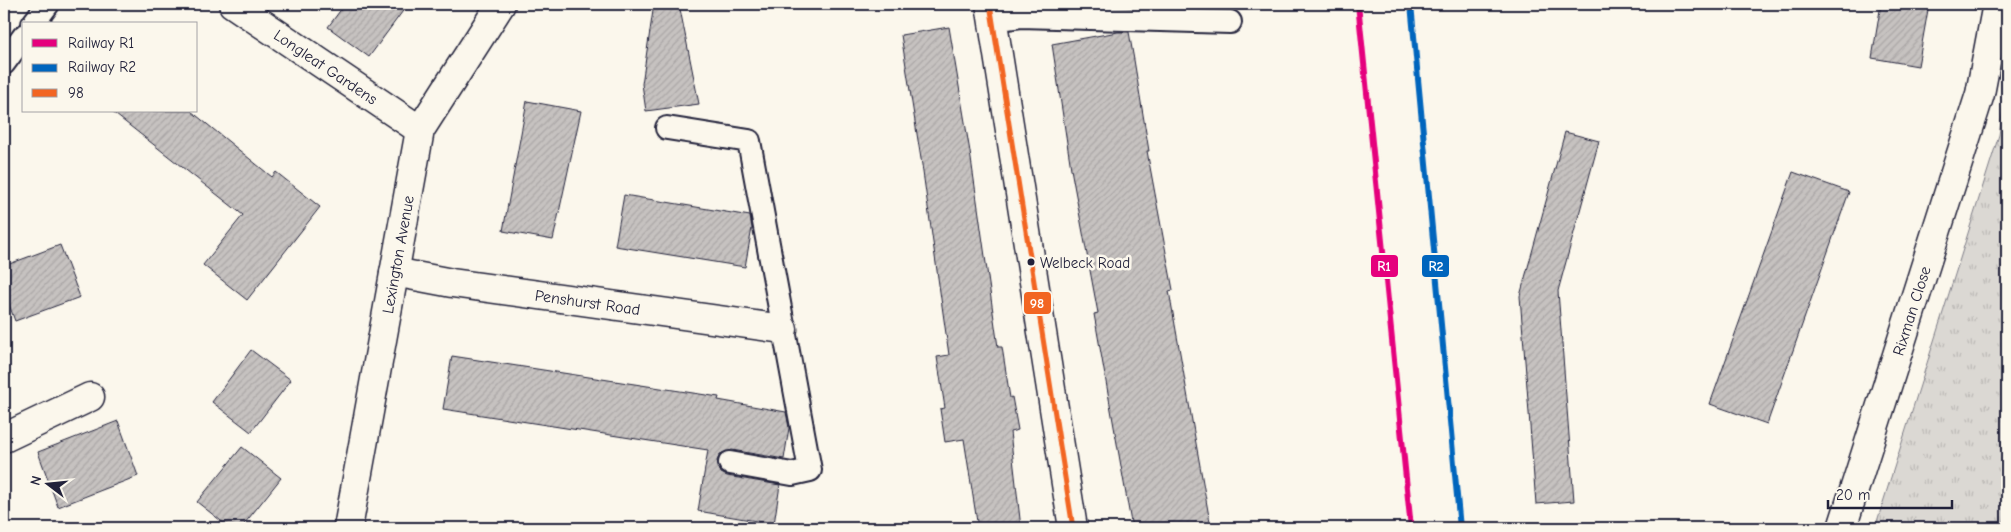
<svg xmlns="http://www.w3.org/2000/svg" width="2011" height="532" viewBox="0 0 2011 532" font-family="'Comic Neue',sans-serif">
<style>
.grass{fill:url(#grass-tufts);stroke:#7e7d87}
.building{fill:url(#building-hatch);stroke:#22223b}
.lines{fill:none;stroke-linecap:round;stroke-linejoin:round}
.service-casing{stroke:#22223b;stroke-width:26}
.minor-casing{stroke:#22223b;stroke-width:31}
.tertiary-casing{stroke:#22223b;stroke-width:31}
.service{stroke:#fbf7ec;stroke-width:22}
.minor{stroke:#fbf7ec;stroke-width:28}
.tertiary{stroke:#fbf7ec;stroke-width:28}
.bus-1-casing{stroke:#fbf7ec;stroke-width:9}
.bus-1{stroke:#f26522;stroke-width:5}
.rail-1-casing{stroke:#fbf7ec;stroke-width:10}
.rail-2-casing{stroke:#fbf7ec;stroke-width:10}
.rail-1{stroke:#e5007d;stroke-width:6}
.rail-2{stroke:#0065bd;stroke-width:6}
.bus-dot{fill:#22223b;stroke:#fbf7ec;stroke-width:2}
.labels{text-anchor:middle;stroke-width:5;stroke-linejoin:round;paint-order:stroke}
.bus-label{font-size:15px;fill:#22223b;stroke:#fbf7ec;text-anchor:start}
.street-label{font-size:16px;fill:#22223b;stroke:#fbf7ec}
.line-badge{stroke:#fbf7ec;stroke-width:2}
.badge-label{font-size:14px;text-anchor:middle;font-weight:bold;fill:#fff}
</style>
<defs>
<pattern id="grass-tufts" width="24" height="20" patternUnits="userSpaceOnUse" patternTransform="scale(1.25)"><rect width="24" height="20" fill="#dbd8d3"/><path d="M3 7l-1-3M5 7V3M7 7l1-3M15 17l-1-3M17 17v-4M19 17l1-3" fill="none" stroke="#bcb9b6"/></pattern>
<pattern id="building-hatch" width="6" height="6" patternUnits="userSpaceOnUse" patternTransform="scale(1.25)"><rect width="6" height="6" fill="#c6c2c0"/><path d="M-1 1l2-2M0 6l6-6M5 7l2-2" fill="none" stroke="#aaa6a6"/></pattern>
</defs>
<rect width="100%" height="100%" fill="#fbf7ec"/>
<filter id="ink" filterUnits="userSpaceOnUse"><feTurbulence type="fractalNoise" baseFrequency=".02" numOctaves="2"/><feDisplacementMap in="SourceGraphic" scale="10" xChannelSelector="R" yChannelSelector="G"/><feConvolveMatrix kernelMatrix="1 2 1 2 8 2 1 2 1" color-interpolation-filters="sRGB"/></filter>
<g filter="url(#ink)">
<!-- grass -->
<path class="grass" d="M2007,82V528H1875L1999,135Z"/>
<!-- building -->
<g class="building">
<path d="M345,4H408L369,57L328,27Z"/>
<path d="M654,4H679L699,104L646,111L642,84Z"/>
<path d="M1881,4H1929L1918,66L1872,58Z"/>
<path d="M949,27L970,152L998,347H1002L1010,398L1012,397L1018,430L1010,432L1021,528H978L964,439L945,442L940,409L945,408L937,357L949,355L922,165L901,35Z"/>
<path d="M1118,32H1129L1134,60L1149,151H1147L1173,290L1169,291L1211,528H1132L1094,314L1098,313L1071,169L1052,44Z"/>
<path d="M527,101L581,111L553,240L503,231Z"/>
<path d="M111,111H191L272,177L276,172L320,207L247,300L203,265L243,215Z"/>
<path d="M1565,132L1599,141L1558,291L1574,501L1536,504L1520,296Z"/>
<path d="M1793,172L1849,192L1767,424L1710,404Z"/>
<path d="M624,195L750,216L752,228L745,267L615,246Z"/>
<path d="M60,245L80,297L15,321L4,291V266Z"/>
<path d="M251,350L291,380L251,432L212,402Z"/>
<path d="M452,356L719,397L718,400L786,412L789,428L784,459L732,450L720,454L717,461L721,473L727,476L780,485L774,524L698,511L708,450L443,409Z"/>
<path d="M118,421L138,476L58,507L38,452Z"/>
<path d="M242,447L281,478L241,528H230L197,502Z"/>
</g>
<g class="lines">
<defs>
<g id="service">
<path d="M992,20L1021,16L1230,22"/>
<path d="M33,24L48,4"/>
<path d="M4,63L24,36"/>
<path d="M667,128L749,141L810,470L792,474L730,463"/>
</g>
<g id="minor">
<path id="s1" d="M233,4L420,130"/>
<path id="s2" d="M394,272L452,283L783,329"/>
<path d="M4,438L90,397"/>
<path id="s3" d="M348,528L420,130L501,4"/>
<path id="s4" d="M1842,528L1980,94L1997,4"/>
</g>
<path id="tertiary" d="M990,4L1073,528"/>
</defs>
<!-- service casing -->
<use href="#service" class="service-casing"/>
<!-- minor casing -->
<use href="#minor" class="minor-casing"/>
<!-- tertiary casing -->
<use href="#tertiary" class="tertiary-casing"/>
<!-- service -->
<use href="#service" class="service"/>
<!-- minor -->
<use href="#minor" class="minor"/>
<!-- tertiary -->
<use href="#tertiary" class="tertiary"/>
<defs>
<path id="bus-1" d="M990,4L1073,528"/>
</defs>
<!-- bus-1 casing -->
<use href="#bus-1" class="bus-1-casing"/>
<!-- bus-1 -->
<use href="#bus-1" class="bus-1"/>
<defs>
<path id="rail-1" d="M1358,4L1411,528"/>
<path id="rail-2" d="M1411,4L1460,528"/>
</defs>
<!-- rail-1 casing -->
<use href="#rail-1" class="rail-1-casing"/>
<!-- rail-2 casing -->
<use href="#rail-2" class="rail-2-casing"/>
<!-- rail-1 -->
<use href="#rail-1" class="rail-1"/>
<!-- rail-2 -->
<use href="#rail-2" class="rail-2"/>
</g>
</g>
<!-- markers -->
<circle class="bus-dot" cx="1031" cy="262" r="4.5"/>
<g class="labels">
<!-- bus labels -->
<g class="bus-label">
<text x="1040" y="268">Welbeck Road</text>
</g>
<!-- street labels -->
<g class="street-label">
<text dy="6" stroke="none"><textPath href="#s1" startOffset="112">Longleat Gardens</textPath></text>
<text dy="6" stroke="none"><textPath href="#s3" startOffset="278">Lexington Avenue</textPath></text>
<text dy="6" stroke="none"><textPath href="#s2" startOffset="196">Penshurst Road</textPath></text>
<text dy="6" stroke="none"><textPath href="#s4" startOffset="228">Rixman Close</textPath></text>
</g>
</g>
<g class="line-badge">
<rect x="1370" y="254" width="29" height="24" rx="5" fill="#e5007d"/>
<rect x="1421" y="254" width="29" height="24" rx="5" fill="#0065bd"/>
<rect x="1023" y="291" width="29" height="24" rx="5" fill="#f26522"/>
</g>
<g class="badge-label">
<text x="1384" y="271">R1</text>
<text x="1436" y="271">R2</text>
<text x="1037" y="308">98</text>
</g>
<!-- margin -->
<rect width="2011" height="532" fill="none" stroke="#fbf7ec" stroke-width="20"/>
<rect x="10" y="10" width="1991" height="512" fill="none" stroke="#22223b" stroke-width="2" filter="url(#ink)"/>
<!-- legend -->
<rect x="22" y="22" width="175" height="90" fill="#fbf7ec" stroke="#a4a2a5"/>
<rect x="32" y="39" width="25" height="8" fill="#e5007d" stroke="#a4a2a5"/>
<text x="68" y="48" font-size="15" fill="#22223b">Railway R1</text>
<rect x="32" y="64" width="25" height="8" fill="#0065bd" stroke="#a4a2a5"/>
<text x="68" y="72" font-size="15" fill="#22223b">Railway R2</text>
<rect x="32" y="89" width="25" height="8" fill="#f26522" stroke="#a4a2a5"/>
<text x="68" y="98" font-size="15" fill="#22223b">98</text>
<!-- north arrow -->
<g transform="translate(48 484) rotate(286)" stroke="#fbf7ec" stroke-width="4" paint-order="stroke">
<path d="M0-4L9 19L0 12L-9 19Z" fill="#22223b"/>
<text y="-8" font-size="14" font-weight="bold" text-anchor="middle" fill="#22223b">N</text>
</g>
<!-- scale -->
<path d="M1828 500v8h124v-8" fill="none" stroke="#22223b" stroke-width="2.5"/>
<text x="1836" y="500" font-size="15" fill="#22223b" stroke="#fbf7ec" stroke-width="4" paint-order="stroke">20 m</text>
</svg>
